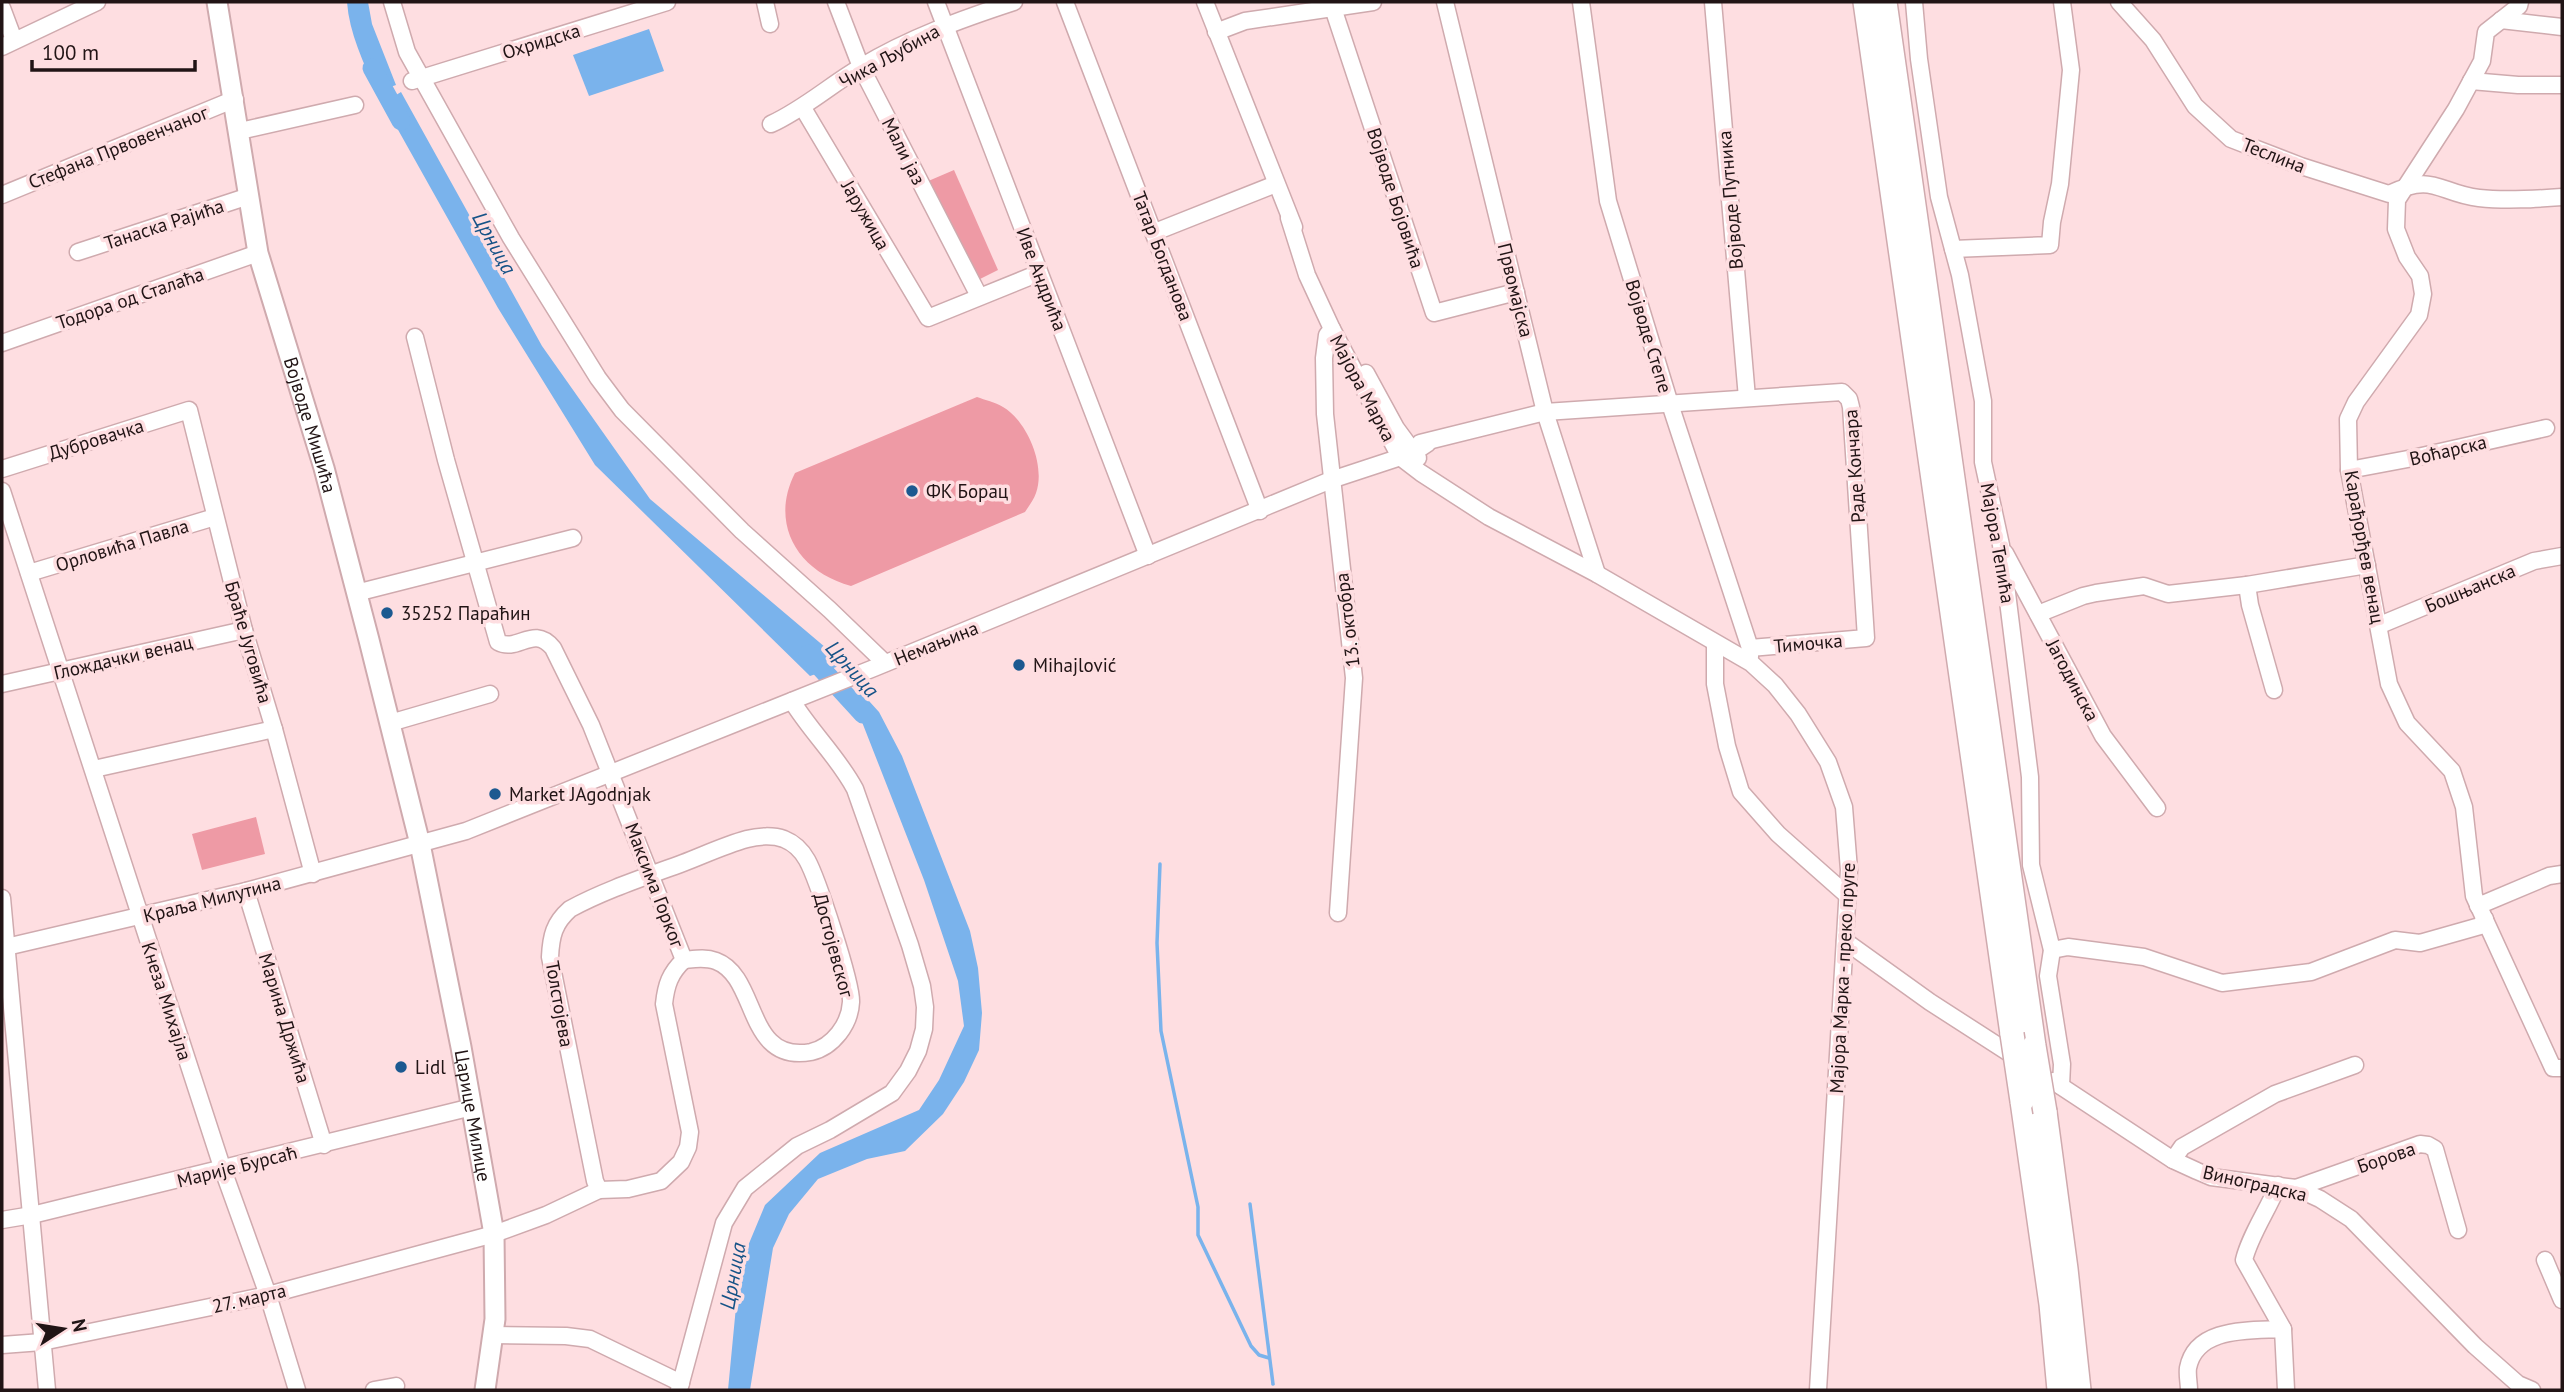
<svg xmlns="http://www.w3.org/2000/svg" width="2564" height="1392" viewBox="0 0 2564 1392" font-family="'PT Sans',sans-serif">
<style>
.green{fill:#ee9aa5}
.water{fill:#7ab3ec}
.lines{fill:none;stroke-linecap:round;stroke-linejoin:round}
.stream{stroke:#7ab3ec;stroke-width:3.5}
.river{stroke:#7ab3ec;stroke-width:19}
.minor-casing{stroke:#cfaaae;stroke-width:19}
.major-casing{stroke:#cfaaae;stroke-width:23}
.highway-casing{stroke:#cfaaae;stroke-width:26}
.minor{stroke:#fff;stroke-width:16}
.major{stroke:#fff;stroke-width:19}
.highway{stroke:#fff;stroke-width:23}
.highway-bridge-casing{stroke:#cfaaae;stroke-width:26;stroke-linecap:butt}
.highway-bridge{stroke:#fff;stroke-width:23}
.poi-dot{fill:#1c5990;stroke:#fedee1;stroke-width:2.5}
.labels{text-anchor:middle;stroke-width:7;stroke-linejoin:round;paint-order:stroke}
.street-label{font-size:19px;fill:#211415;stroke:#fedee1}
.poi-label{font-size:19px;fill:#211415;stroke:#fedee1;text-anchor:start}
.water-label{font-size:21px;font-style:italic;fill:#165387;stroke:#fedee1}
</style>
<rect width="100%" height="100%" fill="#fedee1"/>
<!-- green -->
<g class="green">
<path d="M954,170L998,270L976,281L926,182Z"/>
<path d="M977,397C985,400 995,402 1003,407C1027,421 1046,465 1036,493C1034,499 1029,506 1025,512L851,586C798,572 769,524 795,473Z"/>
<path d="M256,817L265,854L202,870L192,834Z"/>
</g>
<!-- water -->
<g class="water">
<path d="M347,2H368L372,24L396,85L376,92C364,63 349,33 347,2Z"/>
<path d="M649,29L664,71L589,96L573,55Z"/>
<path d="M401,92L542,346L650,499L845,664L810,676L595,465L498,308L383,103Z"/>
<path d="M859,690L879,712L902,756L970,931L978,968L982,1013L979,1050L964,1082L943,1114L905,1151L867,1159L818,1179L789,1214L773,1248L750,1390H728L740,1265L765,1205L820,1153L919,1110L939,1080L964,1026L958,981L924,880L862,722L841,697Z"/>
</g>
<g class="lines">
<!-- stream -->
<g class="stream">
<path d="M1160,864L1157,943L1161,1031L1198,1207V1235L1251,1346L1259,1355L1269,1358"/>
<path d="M1250,1204L1273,1384"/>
</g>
<!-- river -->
<g class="river">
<path d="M372,68L401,121"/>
<path d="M808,654L863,714"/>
</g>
<defs>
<g id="minor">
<path d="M392,2L407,52L511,238L598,378L622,410L742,531L830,610L885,663"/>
<path d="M765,2L770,24"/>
<path d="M836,2L861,67L979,296"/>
<path d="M936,2L1148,556"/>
<path d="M1065,2L1260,511"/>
<path d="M1205,2L1294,227"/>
<path d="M1331,2L1434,313L1516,292"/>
<path d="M1445,2L1545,412L1597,574"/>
<path d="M1581,2L1608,201L1670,404L1750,648V657"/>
<path d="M1713,2L1747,398"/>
<path d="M1914,2L1919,59L1939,197L1960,275L1983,401V462L2001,545L2030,777L2031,865L2052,950L2048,976L2062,1064L2061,1086"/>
<path d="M2119,2L2153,40L2195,106L2231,139L2301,166L2389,194C2434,172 2438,193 2479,198C2506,201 2535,199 2562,197"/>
<path d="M2520,2L2519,6L2486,32L2482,61L2456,109L2397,200L2396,229L2407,257L2420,276L2423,294L2419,315L2356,402L2348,419L2349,470L2389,684L2407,723L2452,771L2464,807L2474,896L2553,1068H2562"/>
<path d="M2,8L14,40"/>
<path d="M2501,20L2562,27"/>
<path d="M1216,32L1245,21L1373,2"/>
<path d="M2,47L97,2"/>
<path d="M412,81L667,2"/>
<path d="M2471,81L2518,85H2562"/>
<path d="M803,108L928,318L1039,273"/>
<path d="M771,124C804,109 830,85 861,67C909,38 962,19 1014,2"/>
<path d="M240,131L355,105"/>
<path d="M2,195L235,99"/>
<path d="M1289,218L1307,275L1332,329L1400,457L1421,473L1489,517L1597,574L1751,663L1775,685L1798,714L1828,762L1844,807L1849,870L1818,1390"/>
<path d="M1155,232L1276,184"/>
<path d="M1953,249L2050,245L2052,222L2060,184L2071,70L2062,2"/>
<path d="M78,252L249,196"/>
<path d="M1332,329L1327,335L1324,358L1325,414L1354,678L1338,913"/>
<path d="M415,337L446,460L498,642C518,653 533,624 553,648L591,725L684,960"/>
<path d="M2,343L258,253"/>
<path d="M1366,373L1396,428L1418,458"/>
<path d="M1420,443L1545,412L1842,392L1849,399L1851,407L1866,638L1750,648"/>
<path d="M2,469L189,410L244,630L274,729L313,874"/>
<path d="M2349,470L2413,458L2546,428"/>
<path d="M2,491L223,1170L268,1295L297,1390"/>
<path d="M2005,553L2103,736L2157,808"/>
<path d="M29,573L215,517"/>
<path d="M2247,585L2250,605L2274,690"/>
<path d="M356,593L573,538"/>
<path d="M2038,614L2083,596L2096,593L2144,586L2168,594L2247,585L2367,565"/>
<path d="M2380,625L2534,561L2562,556"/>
<path d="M1715,643V684L1727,746L1741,792L1778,834L1848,896"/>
<path d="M2,684L244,630"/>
<path d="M390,723L490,694"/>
<path d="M94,769L274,729"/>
<path d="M246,891L324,1145"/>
<path d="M2,898L47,1390"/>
<path d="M2478,906L2549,876L2562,874"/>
<path d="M1845,941L1930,1002L2020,1060"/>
<path d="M2,948L246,891L466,831L874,668L1331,480L1413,453L1428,443"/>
<path d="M2052,950L2068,947L2144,957L2222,983L2311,972L2395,940L2420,943L2480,926L2485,919"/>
<path d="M2053,1081L2173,1160L2197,1171L2211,1177L2296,1188L2320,1199L2351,1219L2475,1346L2518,1384L2532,1390"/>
<path d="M2173,1160L2182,1147L2275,1094L2355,1065"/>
<path d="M2278,1185C2268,1210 2250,1235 2244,1260L2283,1329L2286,1390"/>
<path d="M2296,1188L2420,1144L2428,1145L2435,1149L2458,1230"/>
<path d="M599,1190L595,1181L550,957C551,936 554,923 570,909C605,890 645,877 683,863C704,855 725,845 747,839C758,836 773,835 784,839C794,843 802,851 807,860C817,878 852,983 851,1002C850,1024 833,1047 811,1052C745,1064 759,977 716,961C705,957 695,959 684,960"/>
<path d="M2,1220L32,1215L472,1107"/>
<path d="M2545,1260L2562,1300"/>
<path d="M493,1335L566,1336L590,1339L681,1383"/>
<path d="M2,1345L42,1342L268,1295L494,1234L546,1215L599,1190L628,1189L661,1181L681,1162L688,1147L690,1132L664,1004C666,985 670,973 684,960"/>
<path d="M374,1390L396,1386"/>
<path d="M679,1390L724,1223L745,1188L797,1146L830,1130L892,1093L908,1071L918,1051L924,1029L925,1007L922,986L910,945L855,789C838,757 811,732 792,701"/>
<path d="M2189,1390C2189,1383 2187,1375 2188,1368C2196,1326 2251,1331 2283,1329"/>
</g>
<g id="major">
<path id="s1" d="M217,2L258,253L324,468L369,640L420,844L461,1047L494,1234L495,1319L485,1390"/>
</g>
<g id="highway">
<path d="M1865,2L2012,1034"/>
<path d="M1885,2L2034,1046"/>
<path d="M2022,1101L2051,1304L2059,1390"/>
<path d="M2045,1112L2066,1269L2079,1390"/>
</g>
</defs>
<!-- minor casing -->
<use href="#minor" class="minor-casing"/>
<!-- major casing -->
<use href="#major" class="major-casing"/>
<!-- highway casing -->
<use href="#highway" class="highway-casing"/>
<!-- minor -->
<use href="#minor" class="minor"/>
<!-- major -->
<use href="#major" class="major"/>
<!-- highway -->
<use href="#highway" class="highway"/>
<defs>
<g id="highway-bridge">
<path d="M2012,1034L2022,1101"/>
<path d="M2034,1046L2045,1112"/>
</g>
</defs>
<!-- highway-bridge casing -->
<use href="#highway-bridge" class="highway-bridge-casing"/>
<!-- highway-bridge -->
<use href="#highway-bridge" class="highway-bridge"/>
</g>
<!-- markers -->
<g class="poi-dot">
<circle cx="912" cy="491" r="7"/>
<circle cx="387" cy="613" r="7"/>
<circle cx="1019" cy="665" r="7"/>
<circle cx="495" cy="794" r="7"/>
<circle cx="401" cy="1067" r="7"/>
</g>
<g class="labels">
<!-- street labels -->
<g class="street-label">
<text transform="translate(541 41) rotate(-17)" y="7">Охридска</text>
<text transform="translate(889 56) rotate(-29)" y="7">Чика Љубина</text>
<text transform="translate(118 147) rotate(-22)" y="7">Стефана Првовенчаног</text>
<text transform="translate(904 151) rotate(63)" y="7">Мали јаз</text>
<text transform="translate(2274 155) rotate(21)" y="7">Теслина</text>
<text transform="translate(1396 198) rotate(72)" y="7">Војводе Бојовића</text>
<text transform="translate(1730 200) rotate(-95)" y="7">Војводе Путника</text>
<text transform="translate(866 215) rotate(60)" y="7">Јаружица</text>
<text transform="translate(164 224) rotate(-18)" y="7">Танаска Рајића</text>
<text transform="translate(1163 256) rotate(69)" y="7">Татар Богданова</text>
<text transform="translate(1042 279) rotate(69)" y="7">Иве Андрића</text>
<text transform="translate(1516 290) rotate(76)" y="7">Првомајска</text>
<text transform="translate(130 298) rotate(-19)" y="7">Тодора од Сталаћа</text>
<text transform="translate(1649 336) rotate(73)" y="7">Војводе Степе</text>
<text transform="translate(1363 388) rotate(62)" y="7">Мајора Марка</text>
<text dy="7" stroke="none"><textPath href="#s1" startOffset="434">Војводе Мишића</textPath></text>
<text transform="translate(96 439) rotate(-17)" y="7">Дубровачка</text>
<text transform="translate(2448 450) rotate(-13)" y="7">Воћарска</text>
<text transform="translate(1854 466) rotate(-94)" y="7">Раде Кончара</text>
<text transform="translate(1998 543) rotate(80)" y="7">Мајора Тепића</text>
<text transform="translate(122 545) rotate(-17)" y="7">Орловића Павла</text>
<text transform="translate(2365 547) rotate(80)" y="7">Карађорђев венац</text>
<text transform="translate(2470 588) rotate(-23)" y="7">Бошњанска</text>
<text transform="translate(1347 620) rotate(-97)" y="7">13. октобра</text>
<text transform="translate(249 642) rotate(74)" y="7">Браће Југовића</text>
<text transform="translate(936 643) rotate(-22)" y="7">Немањина</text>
<text transform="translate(1808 643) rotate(-5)" y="7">Тимочка</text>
<text transform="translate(123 657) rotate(-13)" y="7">Глождачки венац</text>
<text transform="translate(2073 680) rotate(62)" y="7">Јагодинска</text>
<text transform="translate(655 885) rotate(69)" y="7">Максима Горког</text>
<text transform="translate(212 899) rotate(-14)" y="7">Краља Милутина</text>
<text transform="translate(834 945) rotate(75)" y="7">Достојевског</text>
<text transform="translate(1842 978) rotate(-87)" y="7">Мајора Марка - преко пруге</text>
<text transform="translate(167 1001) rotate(72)" y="7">Кнеза Михајла</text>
<text transform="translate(560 1004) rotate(80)" y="7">Толстојева</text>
<text transform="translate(285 1018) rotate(73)" y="7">Марина Држића</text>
<text dy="7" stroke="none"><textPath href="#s1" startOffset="1144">Царице Милице</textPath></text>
<text transform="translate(2386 1157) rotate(-19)" y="7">Борова</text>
<text transform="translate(237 1166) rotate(-14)" y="7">Марије Бурсаћ</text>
<text transform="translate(2255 1183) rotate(13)" y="7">Виноградска</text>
<text transform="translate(249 1298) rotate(-13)" y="7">27. марта</text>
</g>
<!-- poi labels -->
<g class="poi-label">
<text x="926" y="498">ФК Борац</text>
<text x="401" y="620">35252 Параћин</text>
<text x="1033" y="672">Mihajlović</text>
<text x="509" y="801">Market JAgodnjak</text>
<text x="415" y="1074">Lidl</text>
</g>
<!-- water labels -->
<g class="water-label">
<text transform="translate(494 243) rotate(61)" y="7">Црница</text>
<text transform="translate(852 669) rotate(48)" y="7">Црница</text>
<text transform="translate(733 1276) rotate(-80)" y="7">Црница</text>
</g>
</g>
<!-- border -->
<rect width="2564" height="1392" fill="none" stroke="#211415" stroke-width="7"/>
<!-- north arrow -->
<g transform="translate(63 1329) rotate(78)" stroke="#fedee1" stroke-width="5" paint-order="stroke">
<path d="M0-5L12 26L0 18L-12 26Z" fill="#211415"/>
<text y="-10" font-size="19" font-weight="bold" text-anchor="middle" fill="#211415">N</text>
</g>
<!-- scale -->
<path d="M32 60v10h163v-10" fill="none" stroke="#211415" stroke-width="3.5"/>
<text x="42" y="60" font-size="21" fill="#211415" stroke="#fedee1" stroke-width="5" paint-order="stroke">100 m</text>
</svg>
